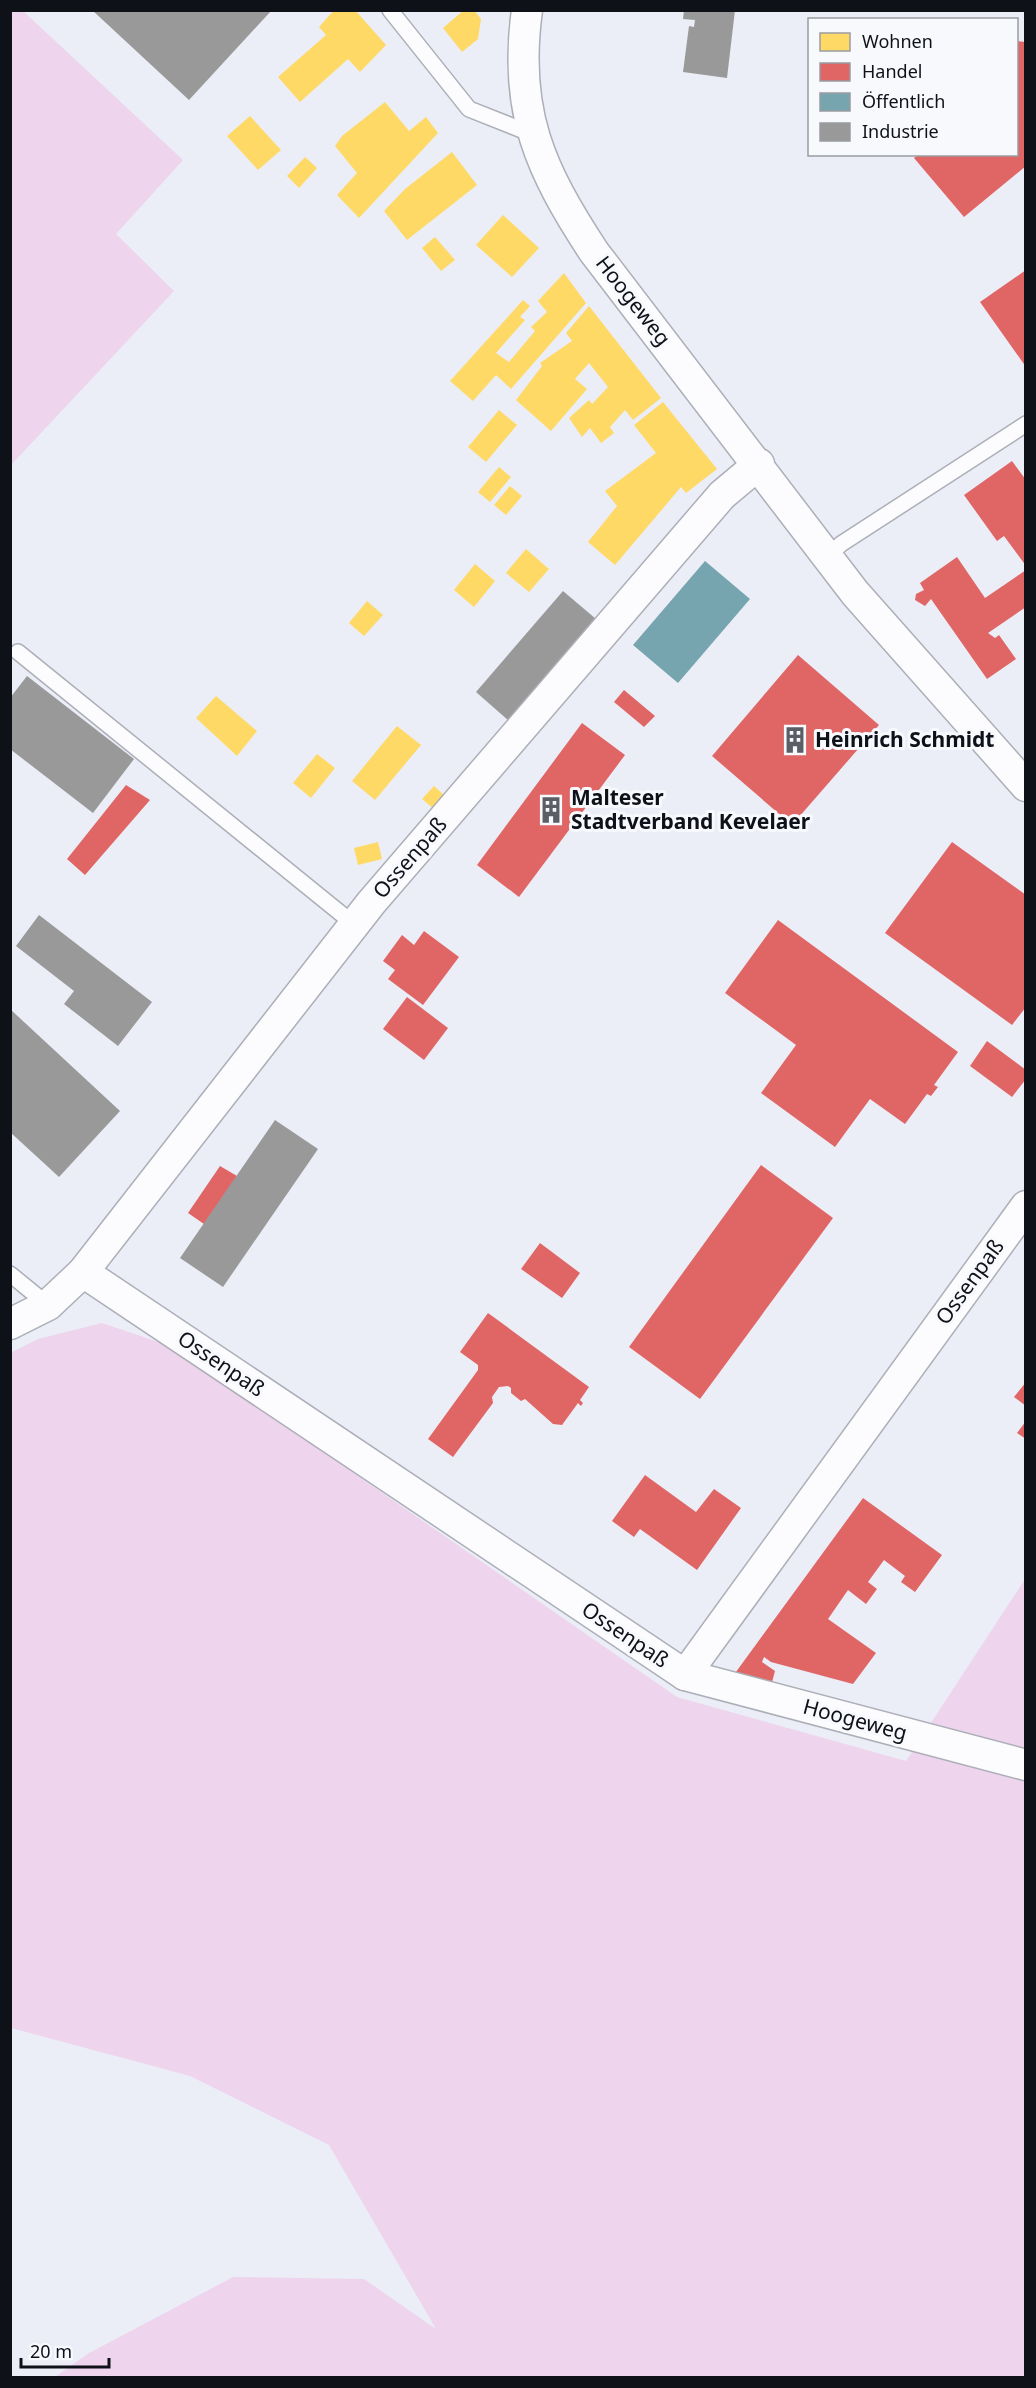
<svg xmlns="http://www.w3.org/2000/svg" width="1036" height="2388" viewBox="0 0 1036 2388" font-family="'Noto Sans',sans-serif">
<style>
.green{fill:#eed5ed}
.homes{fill:#ffd966}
.shops{fill:#e06666}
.public{fill:#76a5af}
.industry{fill:#999}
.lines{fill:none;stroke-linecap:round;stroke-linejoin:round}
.service-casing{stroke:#acafb7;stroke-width:18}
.minor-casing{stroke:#acafb7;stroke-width:33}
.service{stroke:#fcfcfe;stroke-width:15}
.minor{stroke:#fcfcfe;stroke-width:30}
.labels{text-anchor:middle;stroke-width:6;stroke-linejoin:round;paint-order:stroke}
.street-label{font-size:21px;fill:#0f1118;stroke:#f7f9fd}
.poi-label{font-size:21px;font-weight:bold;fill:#0f1118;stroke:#f7f9fd;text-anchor:start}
</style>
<rect width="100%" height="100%" fill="#ebeef7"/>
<!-- green -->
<g class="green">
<path d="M22,10L183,160L116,234L174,291L11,465L10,11Z"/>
<path d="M102,1323L212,1360L355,1474L677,1697L906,1761L1025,1579V2377H55L89,2353L233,2277L364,2279L436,2329L329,2145L190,2076L11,2028L10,1353L38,1339Z"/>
</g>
<!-- homes -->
<g class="homes">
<path d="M334,10H355L386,45L360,72L348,59L300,102L278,77L326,35L319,27Z"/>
<path d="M464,10H474L481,19L478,39L462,52L443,28Z"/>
<path d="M385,102L409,131L426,117L438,133L359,218L337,195L357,173L335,146L342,136Z"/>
<path d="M250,116L281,150L258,170L227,136Z"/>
<path d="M452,152L477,185L407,240L384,211L405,189Z"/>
<path d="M305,157L317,168L299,188L287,176Z"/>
<path d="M503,215L539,248L512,277L476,245Z"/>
<path d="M435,237L455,260L441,271L422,248Z"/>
<path d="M564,273L586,303L511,389L496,375L473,401L450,381L523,300L530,306L520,317L525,320L496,353L509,362L535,331L531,327L547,312L538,301Z"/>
<path d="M589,306L661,398L633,420L625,410L610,427L614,433L601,443L590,428L582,437L569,418L589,400L592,404L608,387L589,363L575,379L587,389L551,431L516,400L542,366L540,363L572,341L566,333Z"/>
<path d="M663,402L717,469L686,493L681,487L615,565L588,542L617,506L605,491L656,453L634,425Z"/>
<path d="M499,410L517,425L486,462L468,447Z"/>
<path d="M499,467L511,477L490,502L478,492Z"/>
<path d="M510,486L522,496L506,515L494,505Z"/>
<path d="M526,549L549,569L529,592L506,573Z"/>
<path d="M475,564L495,581L474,607L454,590Z"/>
<path d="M367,601L383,615L364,636L349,623Z"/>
<path d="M216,696L257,731L237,756L196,718Z"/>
<path d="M397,726L421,745L375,800L352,781Z"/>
<path d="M317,754L335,768L311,798L293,783Z"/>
<path d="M434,786L445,796L434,809L422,799Z"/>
<path d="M378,842L382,859L358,865L354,848Z"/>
</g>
<!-- shops -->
<g class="shops">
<path d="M1016,41L1026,42V166L964,217L914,158L919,154H1016Z"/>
<path d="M1026,270V367L980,302Z"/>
<path d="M1012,461L1026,480V566L1004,536L997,541L964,495Z"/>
<path d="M957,557L985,598L1026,570V607L988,633L995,638L999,635L1016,659L987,679L931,599L925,606L915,600L916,594L924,590L920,583Z"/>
<path d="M798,655L879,725L792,825L712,756Z"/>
<path d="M624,690L655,716L644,727L614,702Z"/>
<path d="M582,723L625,755L519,897L477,865Z"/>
<path d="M126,785L150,800L85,875L67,859Z"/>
<path d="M952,842L1026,895V1007L1012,1025L885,933Z"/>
<path d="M778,920L958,1052L934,1085L938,1087L931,1096L927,1094L905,1124L870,1099L835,1147L761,1093L796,1045L725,993Z"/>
<path d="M424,931L459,957L423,1005L388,979L395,970L383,961L402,935L414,945Z"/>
<path d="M407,997L448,1028L424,1060L383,1029Z"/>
<path d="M987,1041L1026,1070V1079L1012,1097L970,1066Z"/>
<path d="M761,1165L833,1218L700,1399L629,1347Z"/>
<path d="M220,1166L237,1176L204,1224L188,1213Z"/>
<path d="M540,1243L580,1273L562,1298L521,1269Z"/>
<path d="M488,1313L589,1387L580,1400L583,1403L581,1406L578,1403L562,1425L553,1424L525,1399L521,1401L511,1393V1388L508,1386L499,1387L492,1397L493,1403L453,1457L428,1439L478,1370V1365L460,1352Z"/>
<path d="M1026,1382V1406L1014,1397Z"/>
<path d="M1026,1421V1439L1017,1433Z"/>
<path d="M645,1475L696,1512L714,1489L741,1508L697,1570L640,1529L634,1537L612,1521Z"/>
<path d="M863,1498L942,1555L915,1592L901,1582L905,1576L884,1560L868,1582L877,1589L866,1604L848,1590L828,1619L876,1653L853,1684L771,1662L764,1657L762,1662L775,1671L771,1686L733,1676Z"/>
</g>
<!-- public -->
<path class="public" d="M705,561L750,599L678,683L633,645Z"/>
<!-- industry -->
<g class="industry">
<path d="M92,10H272L189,100Z"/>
<path d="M684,10H735L727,78L683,72L689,26L694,27L695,20L683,19Z"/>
<path d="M563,591L596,619L509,721L476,692Z"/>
<path d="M27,676L134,759L93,813L10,749V698Z"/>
<path d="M39,915L152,1002L118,1046L64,1004L74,991L16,946Z"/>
<path d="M10,1009L120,1111L59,1177L10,1132Z"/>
<path d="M275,1120L318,1149L223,1287L180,1258Z"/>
</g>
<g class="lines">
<defs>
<g id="service">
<path d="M390,10L469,109L532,134"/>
<path d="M828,556L841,544L1026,424"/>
<path d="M18,652L355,925"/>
<path d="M10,1274L48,1305"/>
</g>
<g id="minor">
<path d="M527,10C513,111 540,170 594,252L855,593L1026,786"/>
<path d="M83,1272L685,1675L1026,1206"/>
<path d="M10,1324L48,1305L83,1272L371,903L722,495L759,464"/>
<path d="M685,1675L1026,1765"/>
</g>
</defs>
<!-- service casing -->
<use href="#service" class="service-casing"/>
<!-- minor casing -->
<use href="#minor" class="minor-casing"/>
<!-- service -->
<use href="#service" class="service"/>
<!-- minor -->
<use href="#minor" class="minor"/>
</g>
<!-- icons -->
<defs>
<symbol id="building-bare" viewBox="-9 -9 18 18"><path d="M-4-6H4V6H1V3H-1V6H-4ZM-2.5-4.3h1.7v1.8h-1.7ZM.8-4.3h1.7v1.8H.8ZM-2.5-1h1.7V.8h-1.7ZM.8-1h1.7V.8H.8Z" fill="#5c5e66" stroke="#f7f9fd" stroke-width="2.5" paint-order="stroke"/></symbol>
</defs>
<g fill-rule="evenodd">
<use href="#building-bare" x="776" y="721" width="38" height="38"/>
<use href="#building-bare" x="532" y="791" width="38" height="38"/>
</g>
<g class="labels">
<!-- street labels -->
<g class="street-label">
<text transform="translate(633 301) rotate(52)" y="7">Hoogeweg</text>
<text transform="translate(410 858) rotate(-49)" y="7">Ossenpaß</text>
<text transform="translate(970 1282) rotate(-54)" y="7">Ossenpaß</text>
<text transform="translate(221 1364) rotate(34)" y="7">Ossenpaß</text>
<text transform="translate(625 1635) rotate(34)" y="7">Ossenpaß</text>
<text transform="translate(855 1720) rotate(15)" y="7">Hoogeweg</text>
</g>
<!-- poi labels -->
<g class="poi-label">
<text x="815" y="747">Heinrich Schmidt</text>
<text x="571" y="805">Malteser<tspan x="571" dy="24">Stadtverband Kevelaer</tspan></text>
</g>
</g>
<!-- border -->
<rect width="1036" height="2388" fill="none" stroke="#0f1118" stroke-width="24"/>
<!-- legend -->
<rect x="808" y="18" width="210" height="138" fill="#f7f9fd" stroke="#9a9ca1" stroke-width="1.5"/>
<rect x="820" y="33" width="30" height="18" fill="#ffd966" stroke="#9a9ca1" stroke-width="1.5"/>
<text x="862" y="48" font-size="18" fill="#0f1118">Wohnen</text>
<rect x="820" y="63" width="30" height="18" fill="#e06666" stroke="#9a9ca1" stroke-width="1.5"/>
<text x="862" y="78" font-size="18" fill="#0f1118">Handel</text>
<rect x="820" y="93" width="30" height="18" fill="#76a5af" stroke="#9a9ca1" stroke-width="1.5"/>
<text x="862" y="108" font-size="18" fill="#0f1118">Öffentlich</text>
<rect x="820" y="123" width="30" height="18" fill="#999999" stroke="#9a9ca1" stroke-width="1.5"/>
<text x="862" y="138" font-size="18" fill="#0f1118">Industrie</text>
<!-- scale -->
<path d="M21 2358v9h88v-9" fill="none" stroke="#0f1118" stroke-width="3"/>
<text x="30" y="2358" font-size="18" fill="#0f1118" stroke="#f7f9fd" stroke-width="4.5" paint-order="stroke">20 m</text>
</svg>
